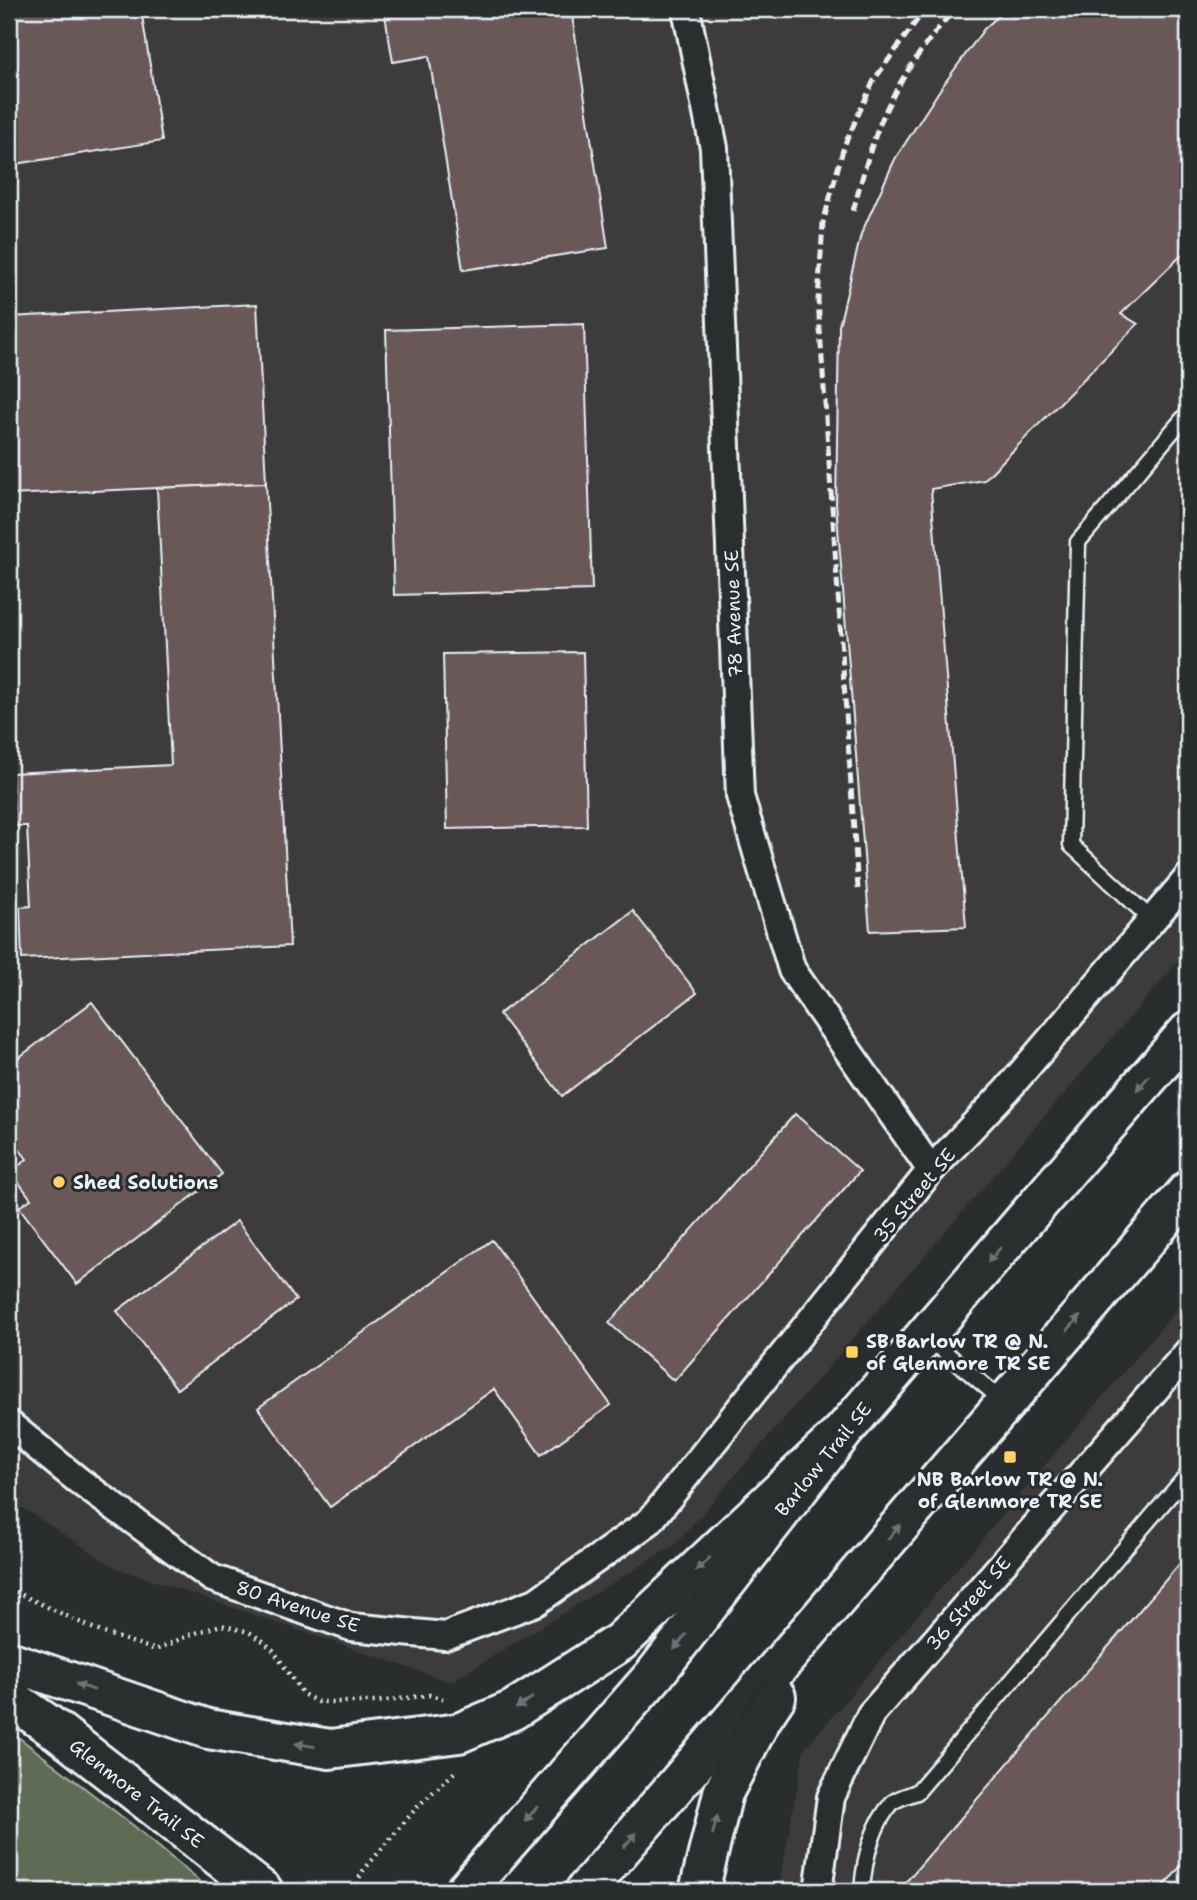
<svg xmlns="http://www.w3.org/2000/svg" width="1197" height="1900" viewBox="0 0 1197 1900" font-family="'Shantell Sans',sans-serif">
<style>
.built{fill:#3e3a3b}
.green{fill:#5f6c54;stroke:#a4aea6;stroke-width:2}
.building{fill:#6b5958;stroke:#e8f1f8;stroke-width:2}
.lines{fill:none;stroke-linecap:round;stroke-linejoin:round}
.lane-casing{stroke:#e8f1f8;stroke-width:19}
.street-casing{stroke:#e8f1f8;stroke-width:32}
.primary-casing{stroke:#e8f1f8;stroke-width:44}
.highway-casing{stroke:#e8f1f8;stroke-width:44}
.path{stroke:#e8f1f8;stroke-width:4.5;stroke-dasharray:2 5;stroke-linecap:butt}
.lane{stroke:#2a2d2e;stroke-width:14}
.street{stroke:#2a2d2e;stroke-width:26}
.primary{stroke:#2a2d2e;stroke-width:38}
.highway{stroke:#2a2d2e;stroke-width:38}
.rail{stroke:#e8f1f8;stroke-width:5;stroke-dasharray:10 5;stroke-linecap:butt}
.oneway{fill:#6c7275}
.poi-dot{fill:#ffd166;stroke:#2a2d2e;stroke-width:2.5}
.labels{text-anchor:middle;stroke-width:6;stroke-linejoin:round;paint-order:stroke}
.street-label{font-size:19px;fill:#e8f1f8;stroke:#2a2d2e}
.poi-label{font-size:19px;font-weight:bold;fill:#e8f1f8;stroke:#2a2d2e;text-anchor:start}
</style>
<rect width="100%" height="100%" fill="#2a2d2e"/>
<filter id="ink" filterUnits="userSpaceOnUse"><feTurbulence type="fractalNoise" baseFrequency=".0143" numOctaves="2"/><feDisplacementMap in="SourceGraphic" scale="14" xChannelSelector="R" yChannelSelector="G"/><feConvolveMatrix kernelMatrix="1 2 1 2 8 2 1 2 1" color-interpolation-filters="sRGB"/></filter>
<g filter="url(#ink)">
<!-- built -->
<g class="built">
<path d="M9,9H1188V950L676,1544L451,1682L116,1568L9,1499Z"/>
<path d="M1188,1296V1891H778L804,1750Z"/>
</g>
<!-- green -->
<path class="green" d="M9,1730L134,1826L211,1891H9Z"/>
<!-- building -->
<g class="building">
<path d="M9,9H141L162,141L9,165Z"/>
<path d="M384,9H571L608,248L463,270L429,56L393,62Z"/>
<path d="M1006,9H1188V249L1121,314L1138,324L984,480L931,489L966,927L870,931L836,503L839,326L861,234L895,159L941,88L984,29Z"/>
<path d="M257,304L266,483L9,495V317Z"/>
<path d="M584,324L592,590L394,595L386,330Z"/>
<path d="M266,483L290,946L22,959L20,907L31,906L27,826H15L12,773L171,765L157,488Z"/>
<path d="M583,652L587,826L447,829L443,654Z"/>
<path d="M633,911L697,993L562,1096L499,1014Z"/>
<path d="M92,1002L222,1174L77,1284L19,1207L31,1199L11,1172L27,1159L9,1136V1121L17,1116L9,1105V1065Z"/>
<path d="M795,1114L860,1171L674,1381L609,1323Z"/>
<path d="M237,1221L296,1300L177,1389L117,1311Z"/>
<path d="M492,1240L611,1405L541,1455L494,1389L330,1507L258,1408Z"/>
<path d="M1188,1554V1858L1160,1891H898Z"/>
</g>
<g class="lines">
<defs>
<g id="lane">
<path d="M1152,920L1071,845L1078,542L1188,413"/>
<path d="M926,1336L1004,1402"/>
<path d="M862,1891C864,1862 871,1827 892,1803C897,1798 909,1795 917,1792L1188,1474"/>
</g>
<g id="street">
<path d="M686,9L714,148L740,796L792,970L931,1170"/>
<path d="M9,1424L79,1481L212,1578L351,1627L445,1636L536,1602L650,1521L931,1170L1007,1090L1188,878"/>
<path d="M818,1891L831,1797L871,1714L1188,1352"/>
</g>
<g id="primary">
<path d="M465,1891L655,1674L842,1433L1057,1182L1188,1032"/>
<path d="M585,1891L1188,1191"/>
<path d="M699,1891L723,1793L762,1718L776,1697"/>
</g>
<g id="highway">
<path d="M9,1661L208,1729L330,1749L459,1733L513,1710L620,1642L842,1433"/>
<path d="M9,1697L56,1730L263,1891"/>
</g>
</defs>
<!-- lane casing -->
<use href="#lane" class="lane-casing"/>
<!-- street casing -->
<use href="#street" class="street-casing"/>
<!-- primary casing -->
<use href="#primary" class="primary-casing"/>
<!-- highway casing -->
<use href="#highway" class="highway-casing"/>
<!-- path -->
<g class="path">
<path d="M9,1589L101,1632L156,1650L192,1634L221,1625L249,1632L263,1641L273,1650L303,1694L318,1702H376L430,1695L443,1699"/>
<path d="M358,1891L357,1882L363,1871L418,1806L457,1770"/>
</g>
<!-- lane -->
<use href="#lane" class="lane"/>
<!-- street -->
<use href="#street" class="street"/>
<!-- primary -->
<use href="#primary" class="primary"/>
<!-- highway -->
<use href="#highway" class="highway"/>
<!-- rail -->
<g class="rail">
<path d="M853,211C862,178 871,143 885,112C902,75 928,39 955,9"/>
<path d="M858,889L818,300L823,223L844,146L874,80L925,9"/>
</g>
</g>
<!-- one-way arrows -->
<defs><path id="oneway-solid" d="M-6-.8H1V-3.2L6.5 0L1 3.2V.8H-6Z" transform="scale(1.75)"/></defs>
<g class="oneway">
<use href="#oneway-solid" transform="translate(1143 1083) rotate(131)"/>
<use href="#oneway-solid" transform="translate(994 1255) rotate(131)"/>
<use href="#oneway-solid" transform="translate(1074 1323) rotate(-49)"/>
<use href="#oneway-solid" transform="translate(894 1532) rotate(-49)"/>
<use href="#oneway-solid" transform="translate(703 1564) rotate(137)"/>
<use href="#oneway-solid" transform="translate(680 1642) rotate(128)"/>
<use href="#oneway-solid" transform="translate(85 1687) rotate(-161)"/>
<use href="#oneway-solid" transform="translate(524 1703) rotate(147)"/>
<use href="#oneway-solid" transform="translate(305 1745) rotate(-171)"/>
<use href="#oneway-solid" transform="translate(531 1814) rotate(131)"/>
<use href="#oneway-solid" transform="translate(715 1825) rotate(-76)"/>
<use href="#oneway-solid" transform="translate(630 1840) rotate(-49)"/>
</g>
</g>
<!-- markers -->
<g class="poi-dot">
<circle cx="59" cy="1182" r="7"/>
<rect x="845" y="1345" width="14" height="14" rx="3.5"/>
<rect x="1003" y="1450" width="14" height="14" rx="3.5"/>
</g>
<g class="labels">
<!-- street labels -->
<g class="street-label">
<text transform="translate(733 614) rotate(-92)" y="7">78 Avenue SE</text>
<text transform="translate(914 1195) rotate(-50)" y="7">35 Street SE</text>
<text transform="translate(823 1459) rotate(-51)" y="7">Barlow Trail SE</text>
<text transform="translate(968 1603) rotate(-49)" y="7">36 Street SE</text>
<text transform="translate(298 1606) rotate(18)" y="7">80 Avenue SE</text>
<text transform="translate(137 1793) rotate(38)" y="7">Glenmore Trail SE</text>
</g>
<!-- poi labels -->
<g class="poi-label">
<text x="73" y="1189">Shed Solutions</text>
<text x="866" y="1348">SB Barlow TR @ N.<tspan x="866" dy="22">of Glenmore TR SE</tspan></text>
<text x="1010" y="1486" text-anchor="middle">NB Barlow TR @ N.<tspan x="1010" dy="22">of Glenmore TR SE</tspan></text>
</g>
</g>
<!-- margin -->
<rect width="1197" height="1900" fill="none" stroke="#2a2d2e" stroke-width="35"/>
<rect x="18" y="18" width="1162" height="1865" fill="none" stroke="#e8f1f8" stroke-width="2.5" filter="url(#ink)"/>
</svg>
